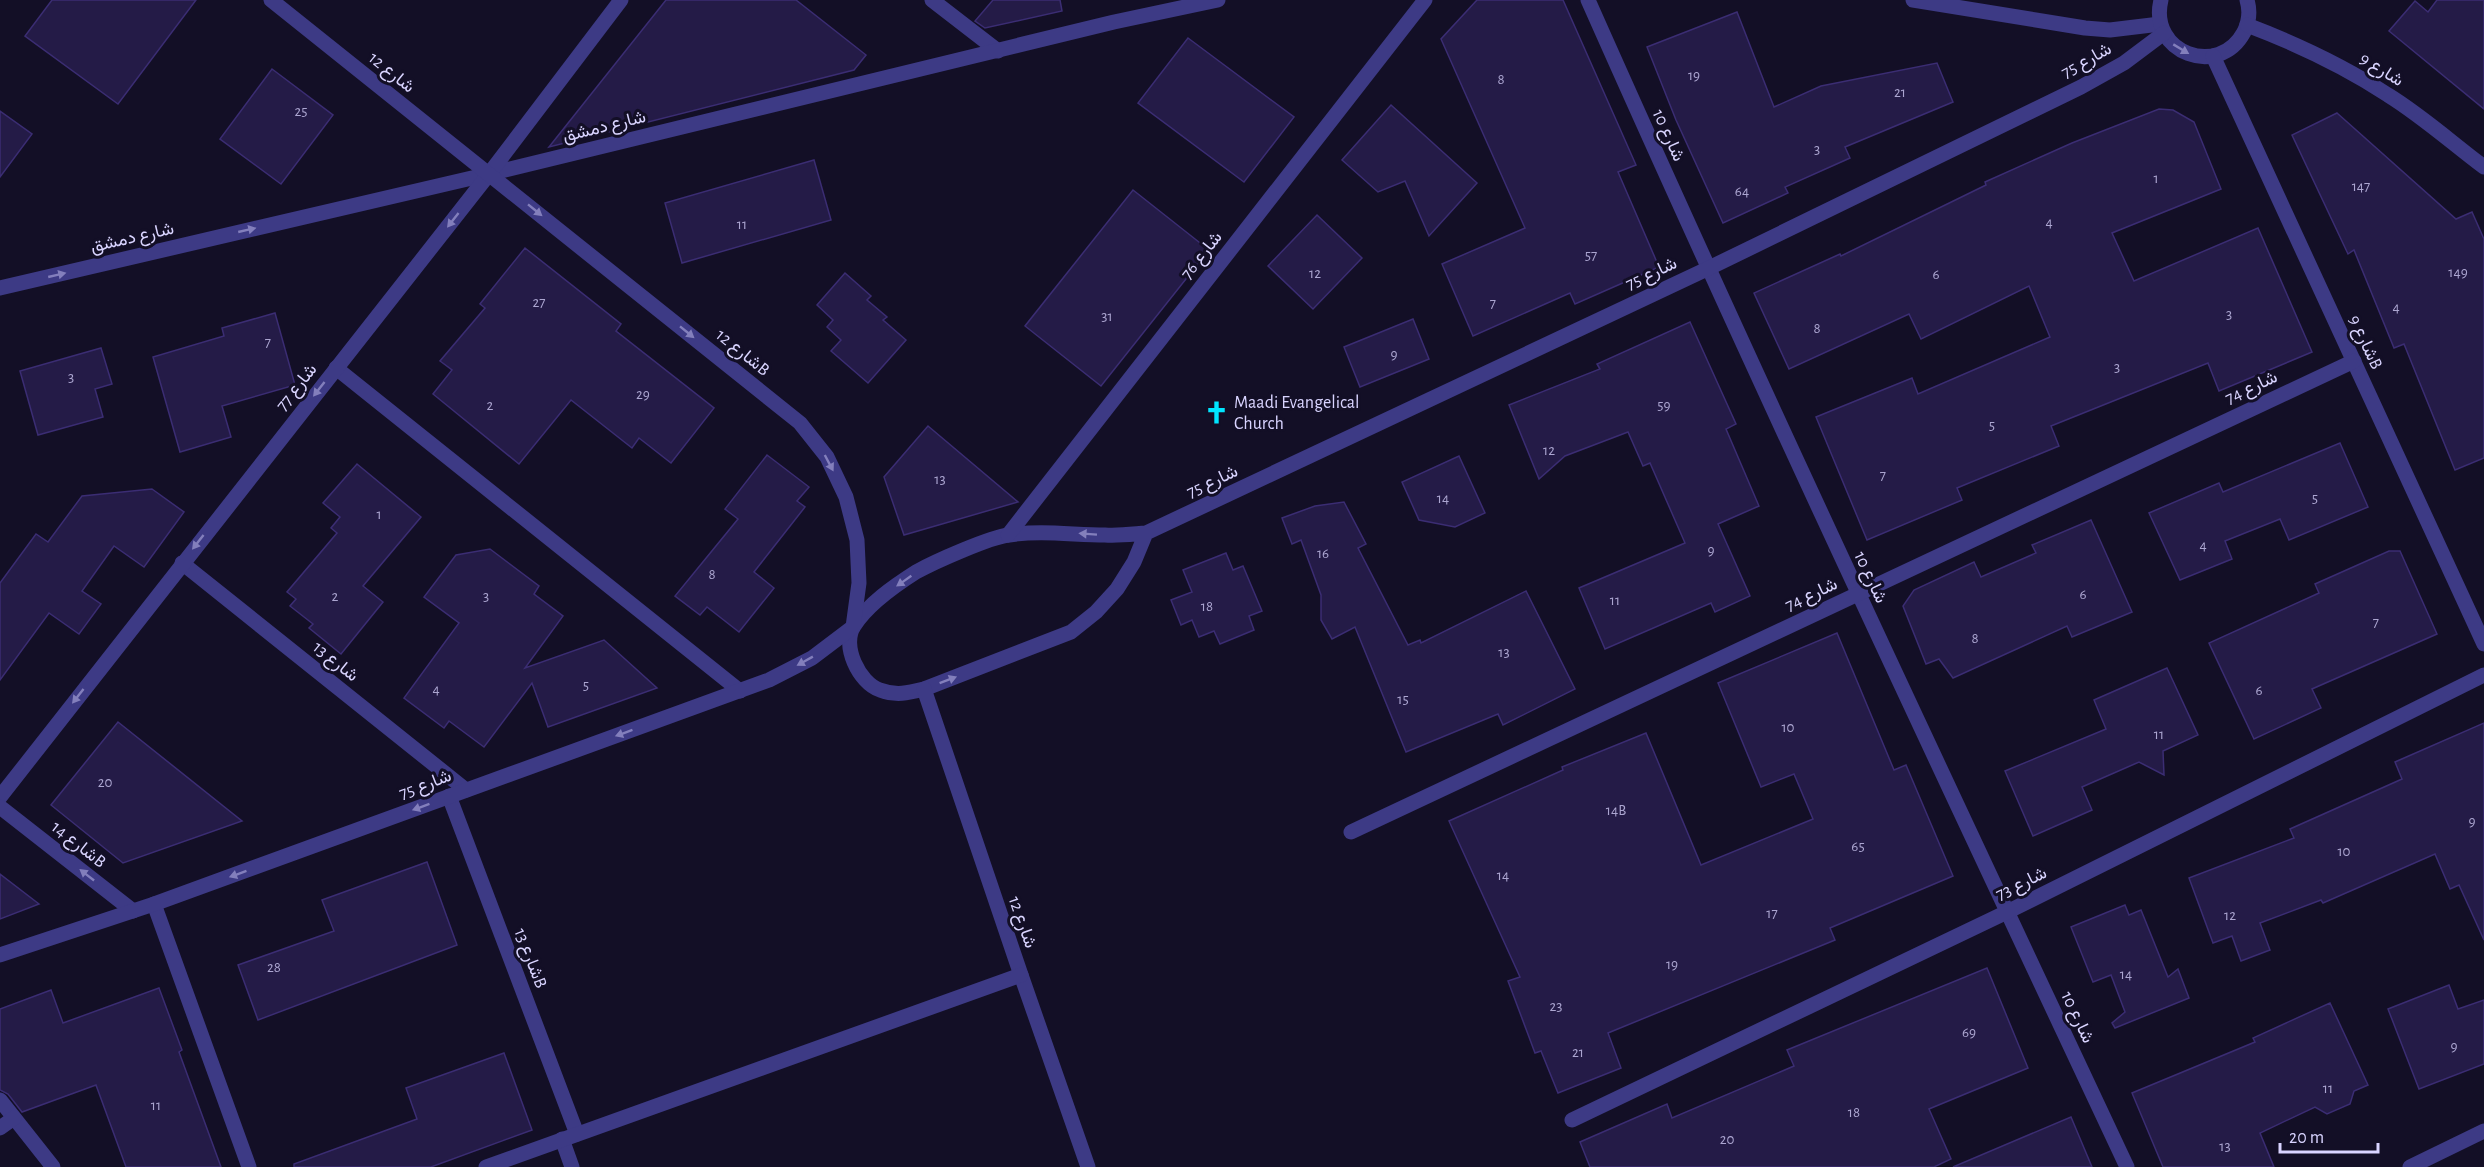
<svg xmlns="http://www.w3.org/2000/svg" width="2484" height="1167" viewBox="0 0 2484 1167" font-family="'Alegreya Sans',Vazirmatn,sans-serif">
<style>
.building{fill:#241b47;stroke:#3b2d73;stroke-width:1.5}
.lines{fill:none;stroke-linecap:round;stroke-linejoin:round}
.street{stroke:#3d3a85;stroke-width:15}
.oneway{fill:#837fbc}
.labels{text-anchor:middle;stroke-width:6;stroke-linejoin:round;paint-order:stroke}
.number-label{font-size:15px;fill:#aca6d1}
.street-label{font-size:18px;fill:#d9d4ff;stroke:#130f26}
.poi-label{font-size:18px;fill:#d9d4ff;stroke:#130f26;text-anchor:start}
</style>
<rect width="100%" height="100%" fill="#130f26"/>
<!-- building -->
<g class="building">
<path d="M52,0H196L118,104L25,36Z"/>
<path d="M666,0H796L866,55L854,70L549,147Z"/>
<path d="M993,0H1060L1062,11L985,28L975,21Z"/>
<path d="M1477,0H1563L1636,165L1618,172L1659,267L1575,304L1570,293L1473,336L1442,264L1525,228L1441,39Z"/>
<path d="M2437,0H2484V109L2389,31L2415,1L2428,12Z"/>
<path d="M1737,12L1774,107L1821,86L1937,63L1953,102L1845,147L1850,158L1785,187L1788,193L1723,223L1676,120L1647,47Z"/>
<path d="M1188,38L1294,117L1244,182L1138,103Z"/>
<path d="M272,69L333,115L281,184L220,139Z"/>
<path d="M1391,105L1477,183L1429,236L1405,181L1378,192L1342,160Z"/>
<path d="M2159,109L2173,110L2194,122L2221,189L2112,233L2134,281L2258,228L2312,352L2219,391L2208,363L2051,426L2059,446L1957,488L1962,500L1867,540L1816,417L1912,378L1918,394L2050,337L2029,286L1921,339L1909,314L1789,369L1754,293L1840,254L1841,256L1986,185L1985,182L2072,143Z"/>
<path d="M0,111L32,134L0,177Z"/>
<path d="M2337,113L2456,219L2472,212L2484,239V458L2455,470L2404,344L2394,348L2354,250L2348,254L2292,135Z"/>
<path d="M814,160L831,220L682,263L665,203Z"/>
<path d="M1133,190L1209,250L1101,386L1025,326Z"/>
<path d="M1317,215L1362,258L1313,309L1268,266Z"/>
<path d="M525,248L621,324L616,331L714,408L671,463L639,438L632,448L571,400L519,464L433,394L452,370L440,361L485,308L480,304Z"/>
<path d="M845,273L871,296L867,300L887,317L883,320L906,340L868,383L831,351L841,340L827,327L833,320L817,305Z"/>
<path d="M275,313L295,385L222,406L231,437L180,452L153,357L224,336L222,328Z"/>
<path d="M1413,319L1429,359L1360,387L1344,347Z"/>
<path d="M1690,322L1736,424L1726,429L1759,506L1718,524L1750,596L1715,612L1711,603L1605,649L1579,588L1685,543L1650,463L1643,466L1628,432L1565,456L1539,479L1509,405L1600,369L1597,364Z"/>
<path d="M101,348L112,384L95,389L103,417L38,435L20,371Z"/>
<path d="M928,426L1018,502L904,535L884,477Z"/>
<path d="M2340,443L2368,507L2289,540L2280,519L2225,541L2232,559L2180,580L2149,513L2219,483L2223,492Z"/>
<path d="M767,455L809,487L797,501L805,507L754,572L774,588L739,632L707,607L700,615L675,596L738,519L725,509Z"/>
<path d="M1459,456L1485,513L1455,527L1419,520L1402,482Z"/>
<path d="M357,464L421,517L363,586L383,602L341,654L309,628L313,624L290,606L296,599L287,592L337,533L331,528L340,517L323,503Z"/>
<path d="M152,489L184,512L144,567L114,546L82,591L101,604L79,634L49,613L0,680V583L36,534L48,542L82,496Z"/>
<path d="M1344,502L1366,544L1358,548L1408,645L1420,640L1421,643L1526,591L1575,689L1503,725L1498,714L1406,752L1355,627L1332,639L1321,620V595L1301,540L1292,544L1282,518L1315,506Z"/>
<path d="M2091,520L2132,612L2072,637L2067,626L1953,678L1939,659L1926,664L1903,606L1914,590L1974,562L1981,577L2036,553L2032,545Z"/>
<path d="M490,549L539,586L534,594L563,616L525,668L604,640L657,688L548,727L532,683L484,747L449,721L444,728L404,698L459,623L424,597L456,555Z"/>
<path d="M2389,551H2400L2437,634L2312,689L2321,708L2254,739L2209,643L2319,593L2315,584Z"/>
<path d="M1226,553L1233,570L1243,566L1262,611L1249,616L1254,630L1220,644L1214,631L1199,637L1192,620L1181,625L1171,600L1192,592L1183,570Z"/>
<path d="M1837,633L1894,770L1906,765L1953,876L1830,928L1835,940L1608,1033L1621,1068L1558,1093L1541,1051L1535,1053L1508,981L1520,977L1449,821L1563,770L1562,767L1646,733L1701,865L1813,819L1794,774L1761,787L1718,683Z"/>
<path d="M2167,668L2198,735L2163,751L2164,775L2139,762L2082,787L2092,810L2033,836L2005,771L2106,729L2094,700Z"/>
<path d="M118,722L242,821L123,863L51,805Z"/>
<path d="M2484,723V940L2459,885L2450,889L2435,854L2323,903L2321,900L2260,923L2270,950L2241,961L2232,936L2213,943L2189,878L2294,838L2290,829L2402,779L2395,762Z"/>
<path d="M427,862L457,945L258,1020L238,965L334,931L322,900Z"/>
<path d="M0,874L39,904L0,919Z"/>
<path d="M2125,905L2129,915L2141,910L2168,977L2178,969L2189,998L2115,1028L2112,1023L2125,1012L2111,975L2093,982L2071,927Z"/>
<path d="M1987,968L2028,1068L1929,1109L1951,1159L1934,1167H1590L1580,1142L1667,1104L1672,1118L1794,1066L1787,1050Z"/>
<path d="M2449,985L2458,1009L2484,1000V1064L2419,1089L2388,1009Z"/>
<path d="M159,988L182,1050L179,1052L221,1167H126L96,1085L22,1112L8,1094L0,1090V1009L51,990L63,1023Z"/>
<path d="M2330,1003L2368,1085L2354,1091L2350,1104L2327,1114L2315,1107L2260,1133L2274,1167H2163L2132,1093L2255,1042L2253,1038Z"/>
<path d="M504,1053L532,1130L431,1167H294V1164L417,1119L406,1088Z"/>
<path d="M2071,1117L2092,1167H1953Z"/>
</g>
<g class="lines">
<!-- street -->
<g class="street">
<path d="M932,0L998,51"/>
<path d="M1588,0C1762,392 1945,779 2127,1167"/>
<path d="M1913,0L2085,28L2110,30L2160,24"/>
<path d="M2161,0C2148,53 2219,79 2244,32C2249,22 2250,10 2247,0"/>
<path d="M2247,25C2297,44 2344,66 2388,95C2422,116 2452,143 2484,167"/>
<path d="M2213,56L2484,644"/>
<path d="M0,288L489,174L1114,22L1218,0"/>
<path d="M336,368L740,691"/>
<path d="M1146,533L1134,562L1117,589L1096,612L1071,632L924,689C908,693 896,696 880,690C859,683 841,645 854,626C868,604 894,586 916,572C934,562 990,537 1009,535C1041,530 1074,535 1105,535C1119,536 1133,534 1146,533L1707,269L2081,87L2124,63L2164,33"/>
<path d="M1008,535L1425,0"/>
<path d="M182,563L466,790"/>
<path d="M924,689L1021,975L1088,1167"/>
<path d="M449,796L577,1134"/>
<path d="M0,797L489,174L621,0"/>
<path d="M0,807L133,911"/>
<path d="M1351,832L2354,361"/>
<path d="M154,904L249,1167"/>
<path d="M0,955L154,904L769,680L812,658L853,627L859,583L857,540L846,497L827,457L800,423L271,0"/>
<path d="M0,1100L53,1167"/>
<path d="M1572,1120L2007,912L2484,675"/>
<path d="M0,1128L14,1118"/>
<path d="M562,1139L572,1167"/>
<path d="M486,1167L1021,975"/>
<path d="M2410,1167L2484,1131"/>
</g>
</g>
<!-- one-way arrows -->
<defs><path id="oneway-solid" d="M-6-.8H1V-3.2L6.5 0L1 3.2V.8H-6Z" transform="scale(1.5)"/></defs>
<g class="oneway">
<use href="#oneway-solid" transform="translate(2181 49) rotate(31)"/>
<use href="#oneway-solid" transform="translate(535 210) rotate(39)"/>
<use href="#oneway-solid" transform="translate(453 220) rotate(128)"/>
<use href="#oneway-solid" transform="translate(247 230) rotate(-13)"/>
<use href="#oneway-solid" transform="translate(57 275) rotate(-13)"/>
<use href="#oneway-solid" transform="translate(687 332) rotate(39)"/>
<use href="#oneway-solid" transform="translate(319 389) rotate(128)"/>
<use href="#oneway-solid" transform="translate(829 463) rotate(62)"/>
<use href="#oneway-solid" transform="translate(1088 534) rotate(-176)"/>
<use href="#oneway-solid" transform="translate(198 542) rotate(128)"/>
<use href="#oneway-solid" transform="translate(904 581) rotate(145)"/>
<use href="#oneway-solid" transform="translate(805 661) rotate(151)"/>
<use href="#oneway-solid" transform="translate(948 680) rotate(-21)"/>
<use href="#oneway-solid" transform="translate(78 696) rotate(128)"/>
<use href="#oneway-solid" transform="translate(624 733) rotate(160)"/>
<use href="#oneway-solid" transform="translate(421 807) rotate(160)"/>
<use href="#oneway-solid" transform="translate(238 874) rotate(160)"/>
<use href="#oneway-solid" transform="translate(87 875) rotate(-142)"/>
</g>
<!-- icons -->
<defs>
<symbol id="church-bare" viewBox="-9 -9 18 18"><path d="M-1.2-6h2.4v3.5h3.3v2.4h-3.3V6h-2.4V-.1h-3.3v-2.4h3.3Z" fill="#00e5ff" stroke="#130f26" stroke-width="2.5" paint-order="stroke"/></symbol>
</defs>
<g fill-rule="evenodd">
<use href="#church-bare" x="1200" y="396" width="33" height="33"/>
</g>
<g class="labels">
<!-- number labels -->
<g class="number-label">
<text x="1694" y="80">19</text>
<text x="1501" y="84">8</text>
<text x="1900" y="97">21</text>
<text x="301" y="116">25</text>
<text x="1817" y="154">3</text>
<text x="2156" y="183">1</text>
<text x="2361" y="191">147</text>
<text x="1742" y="196">64</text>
<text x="2049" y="227">4</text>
<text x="742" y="229">11</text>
<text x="1591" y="260">57</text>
<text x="2458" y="277">149</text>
<text x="1315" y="278">12</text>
<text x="1936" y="279">6</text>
<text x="539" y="307">27</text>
<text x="1493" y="308">7</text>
<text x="2396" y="312">4</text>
<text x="2229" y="319">3</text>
<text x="1107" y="321">31</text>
<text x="1817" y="333">8</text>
<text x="268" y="347">7</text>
<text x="1394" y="359">9</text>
<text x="2117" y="372">3</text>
<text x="71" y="382">3</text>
<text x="643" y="399">29</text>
<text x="490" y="410">2</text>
<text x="1664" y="410">59</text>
<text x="1992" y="430">5</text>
<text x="1549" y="455">12</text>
<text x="1883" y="480">7</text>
<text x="940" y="484">13</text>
<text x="1443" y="503">14</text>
<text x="2315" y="503">5</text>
<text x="379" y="519">1</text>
<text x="2203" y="550">4</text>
<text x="1711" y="555">9</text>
<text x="1323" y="558">16</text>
<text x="712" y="579">8</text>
<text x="2083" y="599">6</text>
<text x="335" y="601">2</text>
<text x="486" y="601">3</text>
<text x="1615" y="605">11</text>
<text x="1207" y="611">18</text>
<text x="2376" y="627">7</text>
<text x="1975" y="643">8</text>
<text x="1504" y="657">13</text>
<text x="586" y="690">5</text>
<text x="436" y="694">4</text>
<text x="2259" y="695">6</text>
<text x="1403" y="704">15</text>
<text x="1788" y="732">10</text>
<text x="2159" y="739">11</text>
<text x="105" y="787">20</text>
<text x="1616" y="815">14B</text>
<text x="2472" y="826">9</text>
<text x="1858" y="851">65</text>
<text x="2344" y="856">10</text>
<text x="1503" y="880">14</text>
<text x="1772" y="918">17</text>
<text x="2230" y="920">12</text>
<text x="1672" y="969">19</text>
<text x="274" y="972">28</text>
<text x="2126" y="979">14</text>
<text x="1556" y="1011">23</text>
<text x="1969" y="1037">69</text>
<text x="2454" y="1051">9</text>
<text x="1578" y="1057">21</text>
<text x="2328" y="1093">11</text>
<text x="156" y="1110">11</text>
<text x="1854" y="1117">18</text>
<text x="1727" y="1144">20</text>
<text x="2225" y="1151">13</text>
</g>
<!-- street labels -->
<g class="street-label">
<text transform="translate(2086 60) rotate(-29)" y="6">شارع 75</text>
<text transform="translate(2382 69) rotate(32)" y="6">شارع 9</text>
<text transform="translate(392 72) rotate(39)" y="6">شارع 12</text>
<text transform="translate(604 126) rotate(-14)" y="6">شارع دمشق</text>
<text transform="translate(1669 135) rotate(66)" y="6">شارع 10</text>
<text transform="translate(132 237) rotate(-13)" y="6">شارع دمشق</text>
<text transform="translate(1201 255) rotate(-52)" y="6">شارع 76</text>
<text transform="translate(1651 273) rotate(-25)" y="6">شارع 75</text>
<text transform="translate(2366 342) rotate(65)" y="6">شارع 9B</text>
<text transform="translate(743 352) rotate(39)" y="6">شارع 12B</text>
<text transform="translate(296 387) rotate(-52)" y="6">شارع 77</text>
<text transform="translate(2251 387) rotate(-25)" y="6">شارع 74</text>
<text transform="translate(1212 481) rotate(-25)" y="6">شارع 75</text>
<text transform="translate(1871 577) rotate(65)" y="6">شارع 10</text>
<text transform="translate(1811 594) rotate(-25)" y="6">شارع 74</text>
<text transform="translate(336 661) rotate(39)" y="6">شارع 13</text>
<text transform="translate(425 784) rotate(-21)" y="6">شارع 75</text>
<text transform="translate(79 844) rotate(38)" y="6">شارع 14B</text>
<text transform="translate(2021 883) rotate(-26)" y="6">شارع 73</text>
<text transform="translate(1023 922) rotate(71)" y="6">شارع 12</text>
<text transform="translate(531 958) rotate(69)" y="6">شارع 13B</text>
<text transform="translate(2078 1017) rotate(65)" y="6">شارع 10</text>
</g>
<!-- poi labels -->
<g class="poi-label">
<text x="1234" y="408">Maadi Evangelical<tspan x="1234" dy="21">Church</tspan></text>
</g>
</g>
<!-- scale -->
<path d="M2280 1143v9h98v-9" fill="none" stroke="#d9d4ff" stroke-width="3"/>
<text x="2289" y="1143" font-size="18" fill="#d9d4ff" stroke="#130f26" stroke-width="4.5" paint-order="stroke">20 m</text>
</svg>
